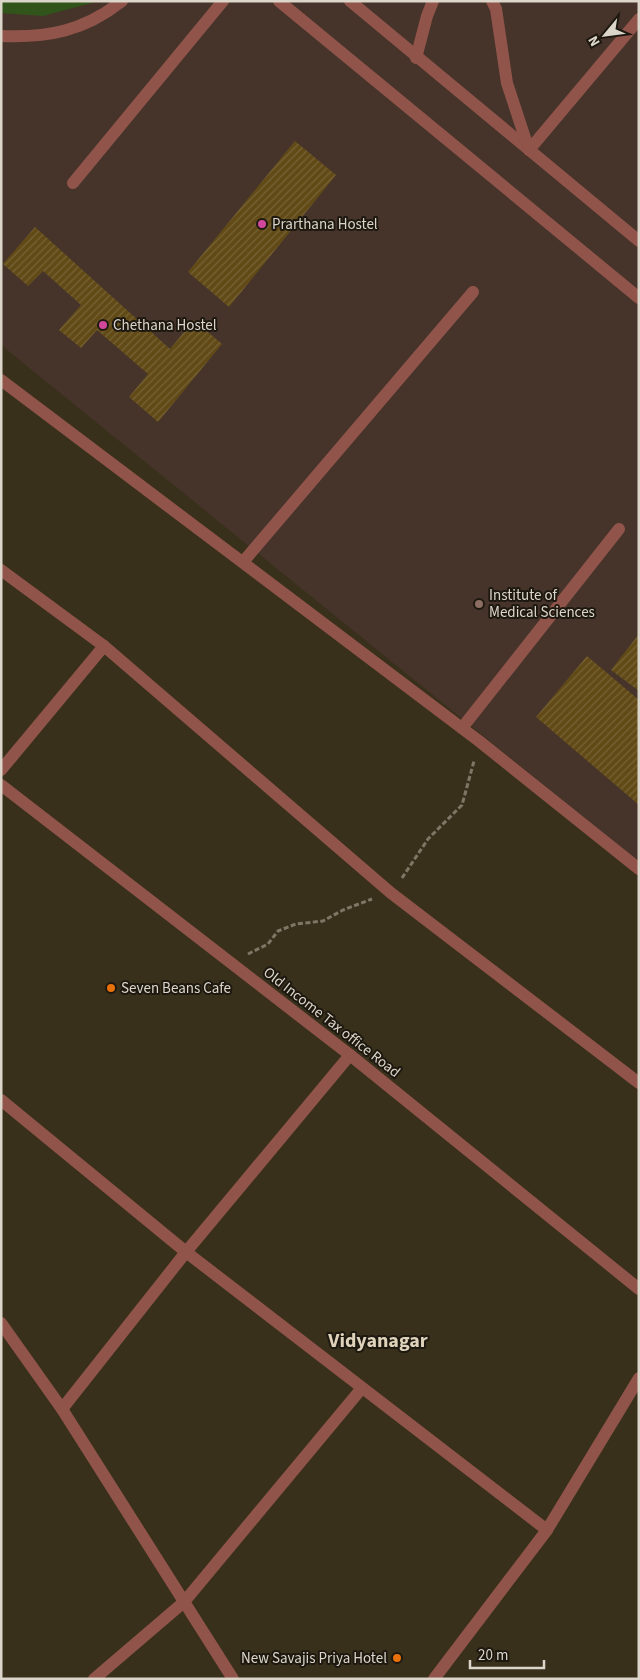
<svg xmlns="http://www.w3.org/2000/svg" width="640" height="1680" viewBox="0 0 640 1680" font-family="'Source Sans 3',sans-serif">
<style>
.education{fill:#46342b}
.garden{fill:#31541b}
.building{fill:url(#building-hatch)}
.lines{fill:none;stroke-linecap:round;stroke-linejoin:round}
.path{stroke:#7e7766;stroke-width:3;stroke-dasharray:5 2.5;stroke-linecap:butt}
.minor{stroke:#90544a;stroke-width:12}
.hotel-dot{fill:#d1479c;stroke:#1d1810;stroke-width:2}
.education-dot{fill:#8d6e63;stroke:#1d1810;stroke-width:2}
.food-dot{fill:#e8710a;stroke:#1d1810;stroke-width:2}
.labels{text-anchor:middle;stroke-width:4;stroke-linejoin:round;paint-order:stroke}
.poi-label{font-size:15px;fill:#dcd6ca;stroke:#1d1810;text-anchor:start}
.street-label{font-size:15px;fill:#dcd6ca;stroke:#1d1810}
.district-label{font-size:20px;font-weight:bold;fill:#ded2ba;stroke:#1d1810}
</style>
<defs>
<pattern id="building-hatch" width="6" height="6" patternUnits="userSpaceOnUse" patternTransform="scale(1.25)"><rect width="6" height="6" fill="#614a16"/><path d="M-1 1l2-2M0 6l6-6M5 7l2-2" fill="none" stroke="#776337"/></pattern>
</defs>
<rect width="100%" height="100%" fill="#39301c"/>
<!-- education -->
<path class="education" d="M1,1H639V862L1,345Z"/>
<!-- garden -->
<path class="garden" d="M1,1H99L43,16L1,13Z"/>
<!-- building -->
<g class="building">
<path d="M295,141L336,175L229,307L188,272Z"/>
<path d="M35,227L170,349L194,320L222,344L158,422L129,397L148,374L97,330L81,348L59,330L81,305L43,271L28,286L3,264Z"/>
<path d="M639,634V691L611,670Z"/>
<path d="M587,656L639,700V805L536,717Z"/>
</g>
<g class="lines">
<!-- path -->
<g class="path">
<path d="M402,878L428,839L462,805L474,761"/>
<path d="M248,954L268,944L278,931L296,924L323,921L343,910L372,899"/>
</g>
<!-- minor -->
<g class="minor">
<path d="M279,1L639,298"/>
<path d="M350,1L639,241"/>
<path d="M492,1L496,9L507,83L529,150"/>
<path d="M1,36C48,38 84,31 122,1"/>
<path d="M416,58L427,16L433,1"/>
<path d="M529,150L639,19"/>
<path d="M73,183L223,1"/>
<path d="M1,380L479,741L639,869"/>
<path d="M243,562L473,292"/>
<path d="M1,570L104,646L391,893L639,1083"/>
<path d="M462,728L619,529"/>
<path d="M1,770L104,646"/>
<path d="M1,785L350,1055L639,1289"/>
<path d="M1,1100L186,1252L547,1530"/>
<path d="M1,1323L62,1409L233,1679"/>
<path d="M62,1409L186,1252L350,1055"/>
<path d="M94,1679L184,1602L362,1388"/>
<path d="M434,1679L547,1530L639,1378"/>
</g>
</g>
<!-- markers -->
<g class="hotel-dot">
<circle cx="262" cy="224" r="5"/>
<circle cx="103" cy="325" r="5"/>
</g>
<circle class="education-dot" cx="479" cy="604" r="5"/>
<g class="food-dot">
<circle cx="111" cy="988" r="5"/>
<circle cx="397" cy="1658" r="5"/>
</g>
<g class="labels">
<!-- poi labels -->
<g class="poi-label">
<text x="272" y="229">Prarthana Hostel</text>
<text x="113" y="330">Chethana Hostel</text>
<text x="489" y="600">Institute of<tspan x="489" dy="17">Medical Sciences</tspan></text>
<text x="121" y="993">Seven Beans Cafe</text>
<text x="387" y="1663" text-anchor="end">New Savajis Priya Hotel</text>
</g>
<!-- street labels -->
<g class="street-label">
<text transform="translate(332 1022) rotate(38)" y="5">Old Income Tax office Road</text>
</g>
<!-- district labels -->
<g class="district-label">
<text x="378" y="1347">Vidyanagar</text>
</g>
</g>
<!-- border -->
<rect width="640" height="1680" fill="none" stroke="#dcd6ca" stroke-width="5"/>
<!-- north arrow -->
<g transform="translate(605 35) rotate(241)" stroke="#1d1810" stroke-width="4" paint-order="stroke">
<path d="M0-4L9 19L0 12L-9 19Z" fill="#dcd6ca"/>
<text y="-8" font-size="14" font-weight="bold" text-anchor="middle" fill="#dcd6ca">N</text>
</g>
<!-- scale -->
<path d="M470 1660v8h74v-8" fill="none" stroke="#dcd6ca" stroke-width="2.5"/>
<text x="478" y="1660" font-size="15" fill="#dcd6ca" stroke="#1d1810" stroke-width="4" paint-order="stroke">20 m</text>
</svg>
